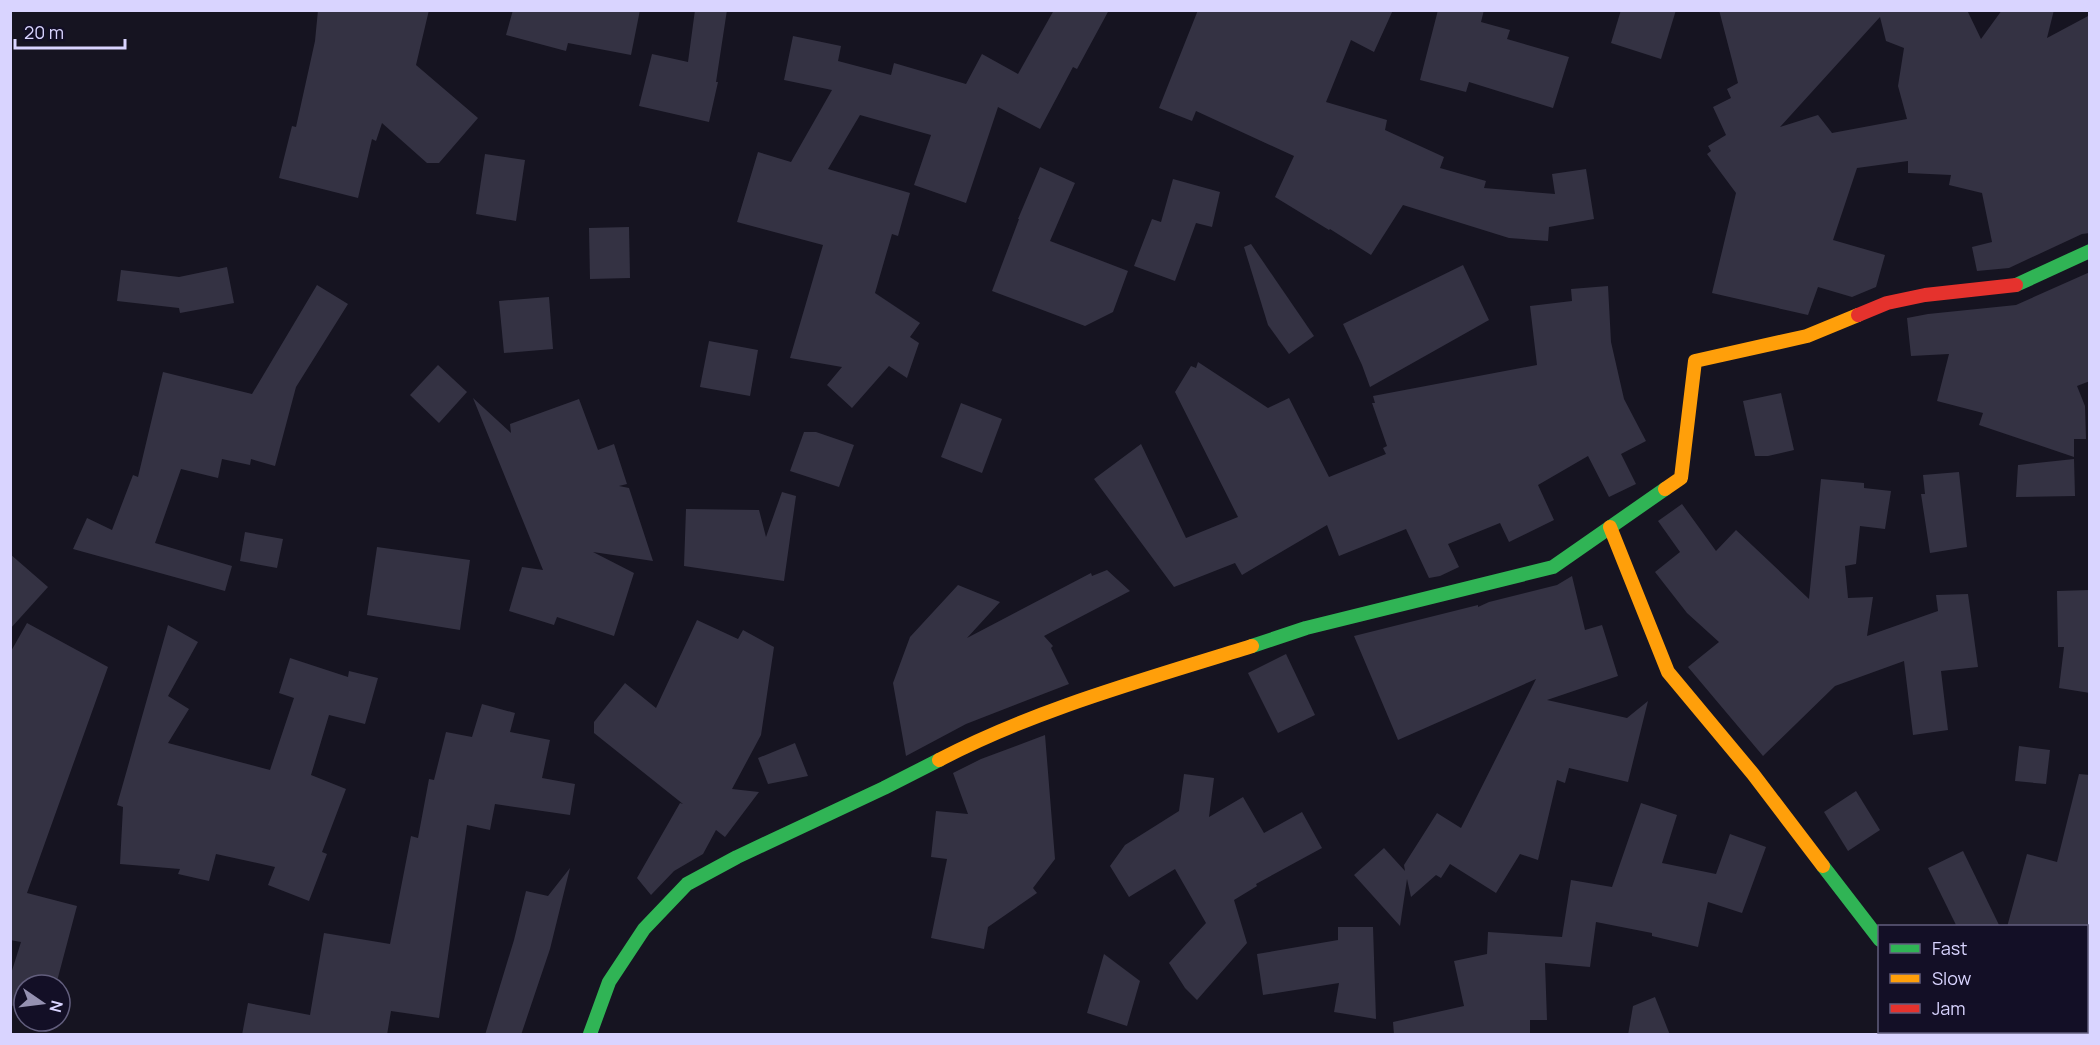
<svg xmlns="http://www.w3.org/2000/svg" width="2100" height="1045" viewBox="0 0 2100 1045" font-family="Manrope,sans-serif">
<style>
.building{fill:#343243;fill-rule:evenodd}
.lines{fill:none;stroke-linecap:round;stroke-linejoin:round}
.street{stroke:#4a4962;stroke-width:33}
.fast{stroke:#30b455;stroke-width:14}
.slow{stroke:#ff9f0a;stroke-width:14}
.jam{stroke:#e5322d;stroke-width:14}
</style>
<rect width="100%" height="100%" fill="#161421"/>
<!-- building -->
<g class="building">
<path d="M318,10H429L416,65L478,118L439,163H427L382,123L376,141L372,139L358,198L279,178L292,126L296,127L315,41Z"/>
<path d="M513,10H640L631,55L568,43L566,51L506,35Z"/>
<path d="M695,10H727L716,82H718L709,122L639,106L652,54L688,62Z"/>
<path d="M1054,10H1109L1077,69L1073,67L1040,129L998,107L966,203L914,185L931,135L860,115L828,169L910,193L898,236L892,234L875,293L920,323L910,337L919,343L907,378L889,366L852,408L827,385L842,367L790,358L823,245L737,222L758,152L791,162L832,90L784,80L793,36L841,46L838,61L891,75L894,63L966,84L982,54L1018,74Z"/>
<path d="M1198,10H1393L1374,52L1351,40L1326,102L1387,120L1385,130L1444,157L1440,168L1486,181L1484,188L1555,194L1552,174L1586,169L1594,219L1549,227L1548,241L1509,238L1403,205L1371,255L1330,229L1329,230L1275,197L1294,156L1196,111L1192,121L1159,108Z"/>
<path d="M1438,10H1484L1481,22L1510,30L1507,39L1569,57L1553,108L1469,82L1466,92L1420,80Z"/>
<path d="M1621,10H1676L1661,59L1611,43Z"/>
<path d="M1719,10H1967L1981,39L2002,10H2054L2047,38L2090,15V233L2082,234L2009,268L1977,271L1972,247L1992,242L1982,193L1949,185L1951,175L1908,173V161L1857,168L1833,240L1885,255L1876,287L1852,297L1818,287L1808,315L1712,293L1736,193L1707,154L1711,151L1708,146L1726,135L1713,107L1731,98L1727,89L1738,83ZM1880,17L1886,41L1904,48L1898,86L1907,119L1832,133L1818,115L1780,127Z"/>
<path d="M485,154L525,160L516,221L476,214Z"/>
<path d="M1040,167L1075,183L1050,241L1128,271L1113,312L1085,326L992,291L1019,219H1018Z"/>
<path d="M1173,179L1220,192L1212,227L1196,223L1175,281L1134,266L1152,219L1161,222Z"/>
<path d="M629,227L630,278L590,279L589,228Z"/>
<path d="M1251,244L1314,336L1289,354L1268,325L1244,247Z"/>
<path d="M1463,265L1489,320L1370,387L1362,365L1343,324Z"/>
<path d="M227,267L234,303L180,313L179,308L117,301L121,270L179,277Z"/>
<path d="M2090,272V381L2077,386L2085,406L2086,439H2074V457L1979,425L1983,413L1937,401L1949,354L1911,356L1907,318L1928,314L2016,305Z"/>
<path d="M317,285L348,304L296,387L275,466L251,459L250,465L222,459L218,478L181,469L155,543L232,566L225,591L73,549L87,518L112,530L133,475L138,477L163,372L252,394Z"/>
<path d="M1608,286L1611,342L1624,399L1646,441L1621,454L1636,484L1609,497L1588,456L1538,485L1554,520L1509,542L1500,523L1448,544L1459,567L1440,576L1429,578L1406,529L1339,556L1327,525L1242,575L1235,563L1174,587L1094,479L1141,444L1186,538L1238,517L1175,392L1191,366L1196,368L1198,362L1268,408L1289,398L1329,477L1386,454L1383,448L1387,446L1372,403H1375L1373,396L1537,365L1530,306L1572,301L1571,289Z"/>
<path d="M549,297L553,349L504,353L499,301Z"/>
<path d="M709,341L758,350L750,396L700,387Z"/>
<path d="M438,365L467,392L439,423L410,395Z"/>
<path d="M1781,393L1794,450L1768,456H1755L1743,401Z"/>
<path d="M473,398L511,433L510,424L579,399L598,450L614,444L627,484L619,486L629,488L653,561L593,552L634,573L614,636L557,617L554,625L509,611L522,567L543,570Z"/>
<path d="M961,403L1002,419L982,473L941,457Z"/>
<path d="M804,432H816L854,445L839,487L790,471Z"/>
<path d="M2074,459L2075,496L2016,497L2018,465Z"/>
<path d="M1959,472L1967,547L1930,553L1921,494H1925L1923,475Z"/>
<path d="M1821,479L1864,483V488L1891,491L1885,529L1860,526L1856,564L1845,566L1848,598L1873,597L1867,636L1938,611L1936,595L1968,594L1978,667L1941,671L1948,730L1913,735L1904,661L1835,686L1763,756L1688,667L1719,642L1687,613L1655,572L1680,552L1658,521L1682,504L1716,551L1736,530L1809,599Z"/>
<path d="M782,492L796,496L784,581L684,566L686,509L759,510L766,537Z"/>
<path d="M245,532L283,539L277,568L240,561Z"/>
<path d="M377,547L470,560L460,630L367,615Z"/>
<path d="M10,554L48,587L10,629Z"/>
<path d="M1107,570L1130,591L1044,636L1053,646L1051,648L1069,684L966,724L906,756L893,683L910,637L958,585L1000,602L967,638L1091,573L1092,576Z"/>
<path d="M1572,576L1585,630L1602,625L1618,676L1547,700L1627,718L1648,701L1628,782L1569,768L1565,783L1557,780L1538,860L1520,854L1496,893L1450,864L1441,878L1436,875L1411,897L1407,879L1400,926L1354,875L1384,848L1405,871L1404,865L1437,813L1461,828L1536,679L1398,740L1354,636L1478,605V607L1489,602L1557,585Z"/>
<path d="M2090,590V693L2059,688L2064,647H2058L2057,591Z"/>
<path d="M697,620L738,639L743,630L774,647L761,735L732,789L759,792L725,837L716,830L703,854L674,871L651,895L637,878L680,803L683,804L594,733V722L625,683L656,708Z"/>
<path d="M27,623L108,667L27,893L77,906L56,985H24V1009L10,1005V977L21,942L10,940V653Z"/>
<path d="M168,625L198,642L168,696L189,709L168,743L270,770L294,698L279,693L290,658L348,677L349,671L378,678L365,724L329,715L311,775L346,789L322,852L327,854L309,901L268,885L275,867L216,854L209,881L178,874L180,869L120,864L123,807L117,805Z"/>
<path d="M1286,654L1315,715L1278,733L1248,673Z"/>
<path d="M482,704L515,713L510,732L550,740L542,778L575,784L570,815L495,804L490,830L467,825L439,1018L391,1011L387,1035H242L248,1003L310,1015L324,933L390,944L411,836L418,838L429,779L434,780L446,732L472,737Z"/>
<path d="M1045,735L1055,859L1033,888L1037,893L988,927L984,949L931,938L947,859L931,857L936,811L968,814L953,773L981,759Z"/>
<path d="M795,743L808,776L768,784L758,758Z"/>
<path d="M2019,746L2050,750L2046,784L2015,781Z"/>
<path d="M1184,774L1214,778L1209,817L1243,797L1264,833L1302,812L1322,848L1256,884L1257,886L1234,900L1247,943L1197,1000L1185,988L1169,963L1206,923L1175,869L1129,897L1110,866L1125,845L1179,811Z"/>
<path d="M2079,774L2090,775V927H2007L2027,854L2057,862Z"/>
<path d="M1856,791L1880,830L1848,851L1824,812Z"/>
<path d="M1641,803L1677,815L1662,863L1716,874L1730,834L1766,847L1742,913L1708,902L1698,947L1652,936V933L1596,922L1590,967L1545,963L1547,1020H1530V1035H1394L1393,1022L1464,1006L1454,961L1487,954L1488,932L1562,937L1571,880L1612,887Z"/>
<path d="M1963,851L2000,927H1957L1928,868Z"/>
<path d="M570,868L550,949L521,1035H485L514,940L526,891L548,896Z"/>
<path d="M1338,927H1373L1376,1019L1334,1012L1339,983L1263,995L1257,954L1338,940Z"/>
<path d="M1104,954L1140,981L1127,1026L1087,1013Z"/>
<path d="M1655,997L1670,1035H1628L1633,1006Z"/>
</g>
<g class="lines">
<!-- street -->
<path class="street" d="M1950,1032L1952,1034"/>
<!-- fast -->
<g class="fast">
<path d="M2016,285L2090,251"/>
<path d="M1252,646L1306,628L1553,567L1665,489"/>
<path d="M1823,866L1880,940"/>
<path d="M590,1034L609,982L644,929L687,884L737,857L884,788L939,760"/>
</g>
<!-- slow -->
<g class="slow">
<path d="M1665,489L1681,478L1695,361L1807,336L1858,315"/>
<path d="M1610,527L1668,672L1753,774L1823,866"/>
<path d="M939,760C1036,709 1147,679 1252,646"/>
</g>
<!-- jam -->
<path class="jam" d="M1858,315L1887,303L1925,295L2016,285"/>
</g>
<!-- border -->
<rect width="2100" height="1045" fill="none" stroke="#d9d4ff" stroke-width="24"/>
<!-- legend -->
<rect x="1878" y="925" width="210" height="108" fill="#130f26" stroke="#625e7d" stroke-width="1.5"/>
<rect x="1890" y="944" width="30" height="9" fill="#30b455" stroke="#625e7d" stroke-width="1.5"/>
<text x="1932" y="955" font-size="18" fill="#d9d4ff">Fast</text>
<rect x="1890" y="974" width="30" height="9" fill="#ff9f0a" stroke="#625e7d" stroke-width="1.5"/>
<text x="1932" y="985" font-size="18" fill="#d9d4ff">Slow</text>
<rect x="1890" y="1004" width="30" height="9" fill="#e5322d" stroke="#625e7d" stroke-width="1.5"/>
<text x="1932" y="1015" font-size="18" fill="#d9d4ff">Jam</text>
<!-- north arrow -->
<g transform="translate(42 1003) rotate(104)"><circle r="28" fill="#130f26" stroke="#625e7d" stroke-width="1.5"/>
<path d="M0-4.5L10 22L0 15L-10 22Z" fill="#9591b1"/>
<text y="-9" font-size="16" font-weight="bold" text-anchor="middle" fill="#d9d4ff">N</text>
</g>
<!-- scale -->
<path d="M15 39v9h110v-9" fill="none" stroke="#d9d4ff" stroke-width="3"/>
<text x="24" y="39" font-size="18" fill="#d9d4ff" stroke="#130f26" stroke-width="4.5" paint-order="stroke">20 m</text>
</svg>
